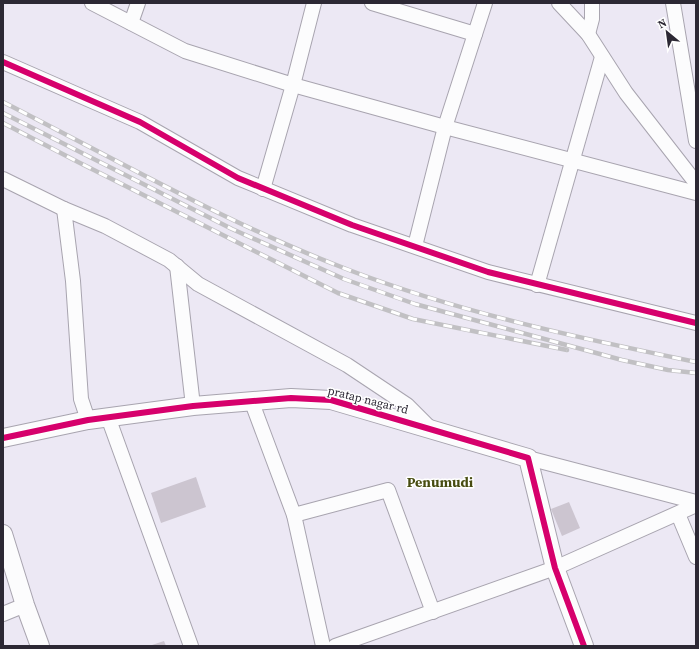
<svg xmlns="http://www.w3.org/2000/svg" width="699" height="649" viewBox="0 0 699 649" font-family="'Source Serif 4',serif">
<style>
.building{fill:#ccc5d0}
.lines{fill:none;stroke-linecap:round;stroke-linejoin:round}
.minor-casing{stroke:#a8a4af;stroke-width:16}
.tertiary-casing{stroke:#a8a4af;stroke-width:20}
.minor{stroke:#fcfcfd;stroke-width:14}
.tertiary{stroke:#fcfcfd;stroke-width:18}
.rail-casing{stroke:#c1c0c3;stroke-width:4.5}
.rail{stroke:#fff;stroke-width:3;stroke-dasharray:9;stroke-linecap:butt}
.cycleway-casing{stroke:#fff;stroke-width:8}
.cycleway{stroke:#d6006c;stroke-width:6}
.labels{text-anchor:middle;stroke-width:3;stroke-linejoin:round;paint-order:stroke}
.street-label{font-size:12px;fill:#2c2834;stroke:#fff}
.quarter-label{font-size:14px;font-weight:bold;fill:#474c11;stroke:#fff}
</style>
<rect width="100%" height="100%" fill="#ece8f4"/>
<!-- building -->
<g class="building">
<path d="M196,477L206,507L161,523L151,493Z"/>
<path d="M569,502L580,528L562,536L551,509Z"/>
<path d="M164,641L166,646H149Z"/>
</g>
<g class="lines">
<defs>
<g id="minor">
<path d="M92,3L185,51L293,85L445,127L696,193"/>
<path d="M372,3L475,34"/>
<path d="M559,3L588,34L626,93L696,183"/>
<path d="M673,3L696,141"/>
<path d="M131,23L138,3"/>
<path d="M588,34L592,19V3"/>
<path d="M3,62L140,122L238,178L352,225L488,272L696,323"/>
<path d="M3,179L64,209"/>
<path d="M263,189L293,85L314,3"/>
<path d="M415,246L445,127L485,3"/>
<path d="M177,266L193,406"/>
<path d="M537,285L602,57"/>
<path d="M251,400L294,515L323,646"/>
<path d="M108,417L191,646"/>
<path d="M88,420L81,399L73,281L64,209L105,226L169,260L198,284L347,365L407,405L431,429"/>
<path d="M528,458L696,502"/>
<path d="M678,514L696,557"/>
<path d="M294,515L388,490L433,612"/>
<path d="M3,614L25,605"/>
<path d="M335,646L555,568L696,505"/>
</g>
<g id="tertiary">
<path d="M3,438L88,420L193,406L291,398L331,400L528,458L555,568L584,646"/>
<path d="M3,534L25,605L40,646"/>
</g>
</defs>
<!-- minor casing -->
<use href="#minor" class="minor-casing"/>
<!-- tertiary casing -->
<use href="#tertiary" class="tertiary-casing"/>
<!-- minor -->
<use href="#minor" class="minor"/>
<!-- tertiary -->
<use href="#tertiary" class="tertiary"/>
<defs>
<g id="rail">
<path d="M3,102C117,160 230,225 349,270C461,313 579,338 696,362"/>
<path d="M3,113L232,229L344,279L415,304L622,360L668,370L696,373"/>
<path d="M3,123L78,162L338,293L413,319L567,350"/>
</g>
</defs>
<!-- rail casing -->
<use href="#rail" class="rail-casing"/>
<!-- rail -->
<use href="#rail" class="rail"/>
<defs>
<g id="cycleway">
<path d="M3,62L140,122L238,178L352,225L488,272L696,323"/>
<path d="M3,438L88,420L193,406L291,398L331,400L528,458L555,568L584,646"/>
</g>
</defs>
<!-- cycleway casing -->
<use href="#cycleway" class="cycleway-casing"/>
<!-- cycleway -->
<use href="#cycleway" class="cycleway"/>
</g>
<g class="labels">
<!-- street labels -->
<g class="street-label">
<text transform="translate(368 400) rotate(14)" y="4">pratap nagar rd</text>
</g>
<!-- quarter labels -->
<g class="quarter-label">
<text x="440" y="487">Penumudi</text>
</g>
</g>
<!-- border -->
<rect width="699" height="649" fill="none" stroke="#2c2834" stroke-width="8"/>
<!-- north arrow -->
<g transform="translate(667 32) rotate(331)" stroke="#ffffff" stroke-width="3" paint-order="stroke">
<path d="M0-3L7 15L0 10L-7 15Z" fill="#2c2834"/>
<text y="-6" font-size="11" font-weight="bold" text-anchor="middle" fill="#2c2834">N</text>
</g>
</svg>
